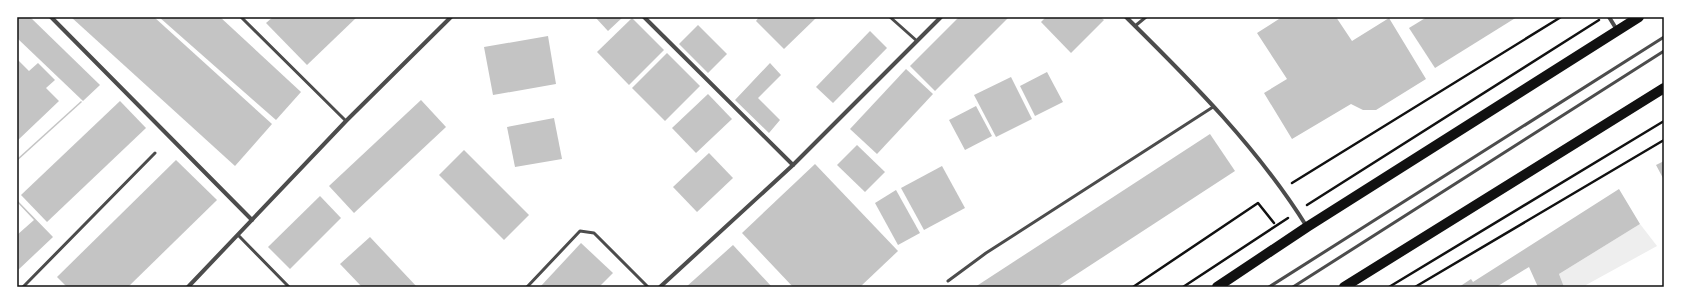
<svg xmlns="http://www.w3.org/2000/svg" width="1681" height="304" viewBox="0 0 1681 304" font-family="'Fira Sans Condensed',sans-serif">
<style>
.green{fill:#eee}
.building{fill:#c4c4c4}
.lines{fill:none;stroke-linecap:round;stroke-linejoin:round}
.path{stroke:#111;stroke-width:2.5}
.service{stroke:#4c4c4c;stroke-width:3}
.minor{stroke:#4c4c4c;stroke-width:4}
.primary{stroke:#111;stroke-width:10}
.neatline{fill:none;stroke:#111;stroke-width:1.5}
</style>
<rect width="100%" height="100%" fill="#fff"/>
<!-- green -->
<path class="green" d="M1640,224L1657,246L1586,285V287H1564L1559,274Z"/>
<!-- building -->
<g class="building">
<path d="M17,17H30L100,85L83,101L17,38Z"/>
<path d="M71,17H154L272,124L235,166Z"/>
<path d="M159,17H220L301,92L276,120Z"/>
<path d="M273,17H357L307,65L266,23Z"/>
<path d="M595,17H623L608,31Z"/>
<path d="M759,17H815L816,18L784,49L756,21Z"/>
<path d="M959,17H1009L935,91L910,66Z"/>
<path d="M1046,17H1100L1104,20L1071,53L1041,22Z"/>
<path d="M1282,17H1336L1352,41L1389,18L1426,79L1376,110H1363L1351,104L1292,139L1264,93L1287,79L1257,33Z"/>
<path d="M1427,17H1517L1435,68L1409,28Z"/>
<path d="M632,18L664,50L629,85L597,52Z"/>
<path d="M698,25L727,54L708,73L679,44Z"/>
<path d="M870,31L887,48L833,103L816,87Z"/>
<path d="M548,36L556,84L493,95L484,47Z"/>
<path d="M667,53L700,86L665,121L632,88Z"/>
<path d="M17,59L29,71L38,63L55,80L46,88L59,101L17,141Z"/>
<path d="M770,63L781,75L758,98L780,120L769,133L735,100Z"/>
<path d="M906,69L933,94L877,154L850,129Z"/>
<path d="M1047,72L1063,102L1035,116L1020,86Z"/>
<path d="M1011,77L1032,119L996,137L974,95Z"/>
<path d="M708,94L732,119L696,153L672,128Z"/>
<path d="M421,100L446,127L354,213L329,186Z"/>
<path d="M81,101L82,102L17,161V159Z"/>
<path d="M120,101L146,128L47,222L21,195Z"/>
<path d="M976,106L992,136L965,150L949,120Z"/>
<path d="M554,118L562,159L515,167L507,127Z"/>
<path d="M1210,134L1235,171L1057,287H975Z"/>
<path d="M857,145L885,172L865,192L837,165Z"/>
<path d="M464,150L529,215L504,240L439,175Z"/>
<path d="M709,153L733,178L697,212L673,187Z"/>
<path d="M176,160L217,200L128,287H67L57,277Z"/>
<path d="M1664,161V180L1656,165Z"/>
<path d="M815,164L898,251L860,287H793L742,233Z"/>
<path d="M942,166L965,208L924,230L901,188Z"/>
<path d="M1619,189L1640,224L1559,274L1564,287H1538L1529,267L1498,286L1499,287H1459L1471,279L1473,282Z"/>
<path d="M896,190L920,233L898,245L875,203Z"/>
<path d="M320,196L341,218L290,269L268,247Z"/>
<path d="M17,200L53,237L17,271V235L34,220L17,202Z"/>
<path d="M370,237L417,287H362L340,264Z"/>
<path d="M581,243L613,273L599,287H540Z"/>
<path d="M733,245L772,287H686Z"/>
</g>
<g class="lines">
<!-- path -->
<g class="path">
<path d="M1292,183L1561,17"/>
<path d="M1307,205L1599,20"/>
<path d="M1133,287L1258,203L1274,223"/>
<path d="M1183,287L1288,218"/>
<path d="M1389,287L1664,121"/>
<path d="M1415,287L1664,140"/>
</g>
<!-- service -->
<g class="service">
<path d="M241,17L346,121"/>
<path d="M890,17L917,41"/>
<path d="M1135,26L1146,17"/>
<path d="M238,235L289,287"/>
<path d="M948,281L986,253L1213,107"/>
<path d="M23,287L155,153"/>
<path d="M527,287L580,231L594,233L648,287"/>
<path d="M1269,287L1664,37"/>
<path d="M1293,287L1664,51"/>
</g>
<!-- minor -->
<g class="minor">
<path d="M51,17L252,220"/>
<path d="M644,17L793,165"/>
<path d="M1126,17C1192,82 1258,148 1307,227"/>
<path d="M1609,17L1617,30"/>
<path d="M188,287L346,121L451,17"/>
<path d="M660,287L793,165L941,17"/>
</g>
<!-- primary -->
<g class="primary">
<path d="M1217,287L1307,227L1639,17"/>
<path d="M1344,287L1664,88"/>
</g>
</g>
<!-- border -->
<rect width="1681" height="304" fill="none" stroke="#ffffff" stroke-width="36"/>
<rect x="18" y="18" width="1645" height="268" class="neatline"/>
</svg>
